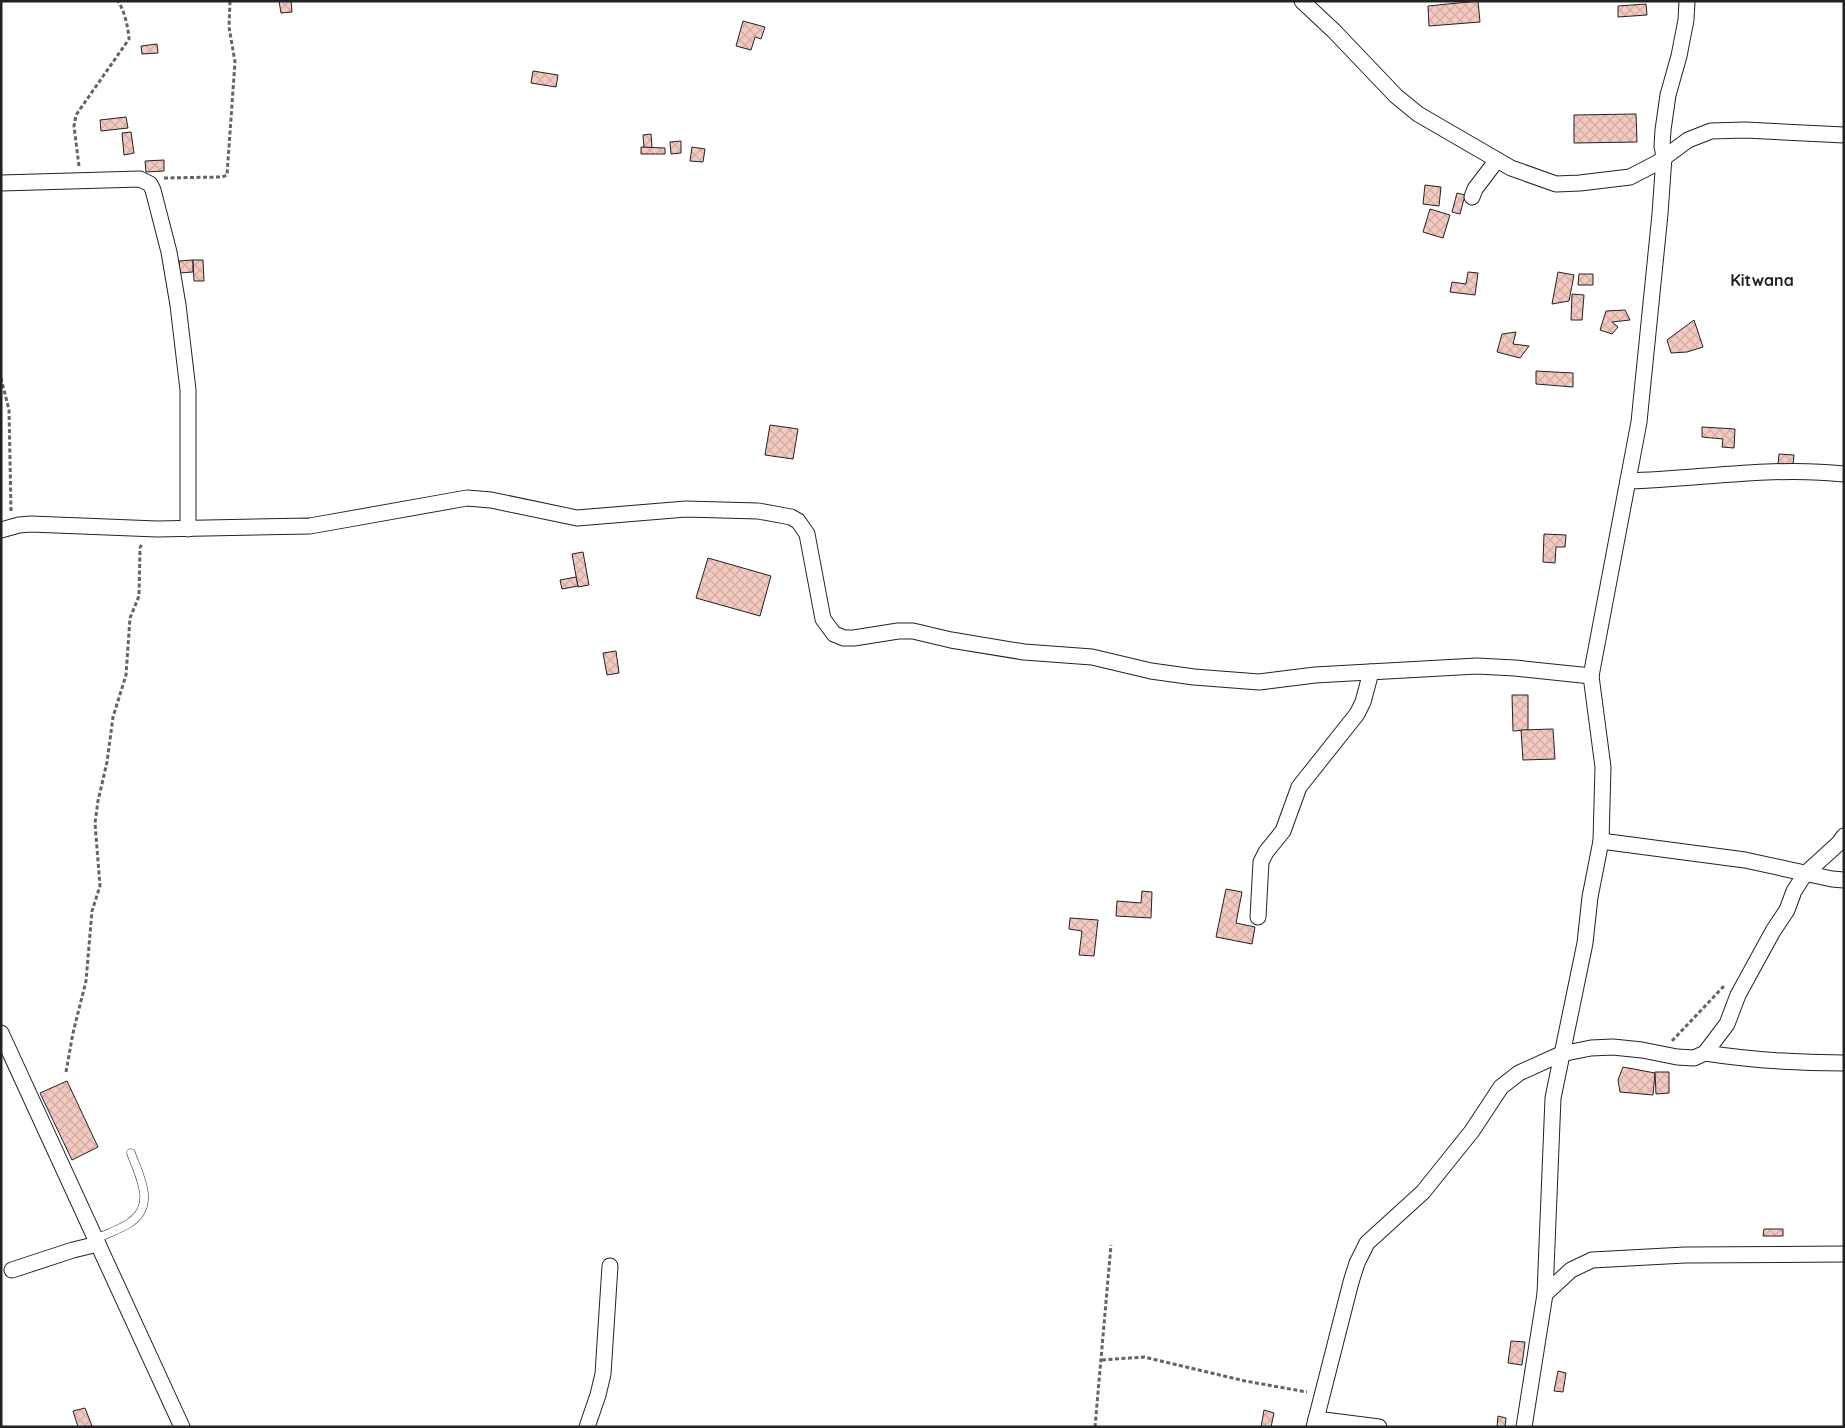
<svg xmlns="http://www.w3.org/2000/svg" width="1845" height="1428" viewBox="0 0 1845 1428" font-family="Quicksand,sans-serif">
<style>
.building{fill:url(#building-cross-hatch);stroke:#222}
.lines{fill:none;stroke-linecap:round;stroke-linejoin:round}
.service-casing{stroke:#222;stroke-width:9}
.minor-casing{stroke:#222;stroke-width:17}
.path{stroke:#646464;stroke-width:3;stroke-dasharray:4 2.5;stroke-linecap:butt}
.service{stroke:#fff;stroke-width:8}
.minor{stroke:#fff;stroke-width:15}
.labels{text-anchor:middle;stroke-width:4;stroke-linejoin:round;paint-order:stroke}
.quarter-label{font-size:16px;font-weight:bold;fill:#222;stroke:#fff}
</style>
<defs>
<pattern id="building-cross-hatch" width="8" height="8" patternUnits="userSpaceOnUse" patternTransform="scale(1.25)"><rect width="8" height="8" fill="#f3c9c0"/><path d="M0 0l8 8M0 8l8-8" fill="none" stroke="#d0aca5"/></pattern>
</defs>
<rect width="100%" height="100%" fill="#fff"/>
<!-- building -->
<g class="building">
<path d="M279,1H291L292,12L281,13Z"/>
<path d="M1478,1L1480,22L1429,26L1428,6Z"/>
<path d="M1646,4L1647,15L1618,17V6Z"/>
<path d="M743,21L765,27L761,39L755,37L751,50L736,46Z"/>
<path d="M157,44L158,53L142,54L141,46Z"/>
<path d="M533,71L558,75L556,87L531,83Z"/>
<path d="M1636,114L1637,142L1574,143V115Z"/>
<path d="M126,117L128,128L101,131L100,120Z"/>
<path d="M131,132L134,153L124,155L122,133Z"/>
<path d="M651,134L652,148H644L643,135Z"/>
<path d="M681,141V153L671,154L670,142Z"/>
<path d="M641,147L665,148V154H641Z"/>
<path d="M692,147L705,149L703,162L690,161Z"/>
<path d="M164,160V171L146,172L145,161Z"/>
<path d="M1425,185L1441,187L1439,206L1423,204Z"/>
<path d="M1457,193L1465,195L1460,214L1452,212Z"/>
<path d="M1430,209L1450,215L1443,238L1423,232Z"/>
<path d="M193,260V272L180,273L179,261Z"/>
<path d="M193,260H203L204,281H194Z"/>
<path d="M1468,272L1478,273L1475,295L1450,292L1452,282L1466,284Z"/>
<path d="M1558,272L1574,275L1569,301L1552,304Z"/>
<path d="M1579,274H1593V285H1578Z"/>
<path d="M1572,294L1584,295L1582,320H1571Z"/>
<path d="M1625,310L1630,320L1612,322L1618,327L1612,334L1600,330L1606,311Z"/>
<path d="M1694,320L1703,347L1687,352L1671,353L1667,340Z"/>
<path d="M1516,332L1513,344L1529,346L1520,358L1497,352L1502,334Z"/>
<path d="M1536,371L1573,373V387L1536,384Z"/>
<path d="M770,425L798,429L793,459L765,455Z"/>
<path d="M1702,427L1735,429L1734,448L1722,447L1723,439L1702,437Z"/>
<path d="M1779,454L1794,455L1793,465L1778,464Z"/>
<path d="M1544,534L1566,535L1565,547H1556L1555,563L1543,562Z"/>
<path d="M583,552L589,585L578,587L572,554Z"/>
<path d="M708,558L771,576L760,616L696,598Z"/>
<path d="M576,577L578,586L562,589L560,580Z"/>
<path d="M616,651L619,673L607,675L603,653Z"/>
<path d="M1512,695H1528V730L1513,731Z"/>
<path d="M1553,729L1555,759L1523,760L1521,730Z"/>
<path d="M1226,889L1242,892L1236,923L1255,927L1252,944L1216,937Z"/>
<path d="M1142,891L1152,892L1151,918L1116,916L1117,901L1141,903Z"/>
<path d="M1070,918L1098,920L1094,956L1079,955L1082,931L1069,929Z"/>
<path d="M1623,1067L1655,1073L1653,1095L1620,1092L1618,1080Z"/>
<path d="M1655,1072H1669V1093L1656,1094Z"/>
<path d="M67,1081L98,1147L72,1160L40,1093Z"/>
<path d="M1764,1229H1783V1236H1763Z"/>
<path d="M1511,1341L1525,1342L1522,1365L1508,1363Z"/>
<path d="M1558,1371L1566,1373L1563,1392L1554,1391Z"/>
<path d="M85,1408L92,1426L78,1427L73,1411Z"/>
<path d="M1264,1410L1274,1413L1271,1427H1261Z"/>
<path d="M1498,1416L1506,1418L1505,1427H1497Z"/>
</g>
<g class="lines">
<defs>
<path id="service" d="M96,1239C106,1234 118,1230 128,1224C157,1206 140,1178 131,1153"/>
<g id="minor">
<path d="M1302,1L1334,31L1396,96L1418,114L1511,168L1556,184L1580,183L1630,177L1657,163L1688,140L1711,131L1745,130L1844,135"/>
<path d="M1,183L140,179L150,184L153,190L169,252L178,305L188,390V529"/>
<path d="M1472,197L1475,189L1497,160"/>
<path d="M1628,481C1700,479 1772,466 1844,474"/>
<path d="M1,530L19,525L31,524L157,529L310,526L467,498L491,500L577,518L686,509L758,511L791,517L798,521L807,534L823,619L834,634L844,638H854L898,631H913L951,640L1024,652L1092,657L1151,671L1194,677L1259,682L1315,675L1477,666L1515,668L1591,676"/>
<path d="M1601,841L1745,860L1832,879L1844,880"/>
<path d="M1258,917L1261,862L1266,852L1283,831L1299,787L1357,714L1363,702L1371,672"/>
<path d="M1,1033L182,1427"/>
<path d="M1705,1053C1751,1060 1797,1063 1844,1063"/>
<path d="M12,1270L73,1250L98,1244"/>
<path d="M1545,1294L1571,1270L1592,1260L1685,1255L1844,1254"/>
<path d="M1316,1419L1379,1427"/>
<path d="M587,1427L598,1395L603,1374L610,1266"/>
<path d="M1314,1427L1351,1282L1357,1263L1367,1243L1423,1192L1472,1131L1501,1087L1519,1073L1561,1054L1591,1048L1613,1047L1642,1050L1677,1057L1694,1058L1705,1053L1727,1024L1738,995L1773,931L1787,910L1794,891L1805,874L1839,843L1844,836"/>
<path d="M1524,1427L1545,1294L1553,1098L1585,943L1590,897L1601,841L1603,767L1591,676L1639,422L1660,214L1664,157L1662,146L1663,130L1668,95L1679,56L1686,20L1687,1"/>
</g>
</defs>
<!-- service casing -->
<use href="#service" class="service-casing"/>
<!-- minor casing -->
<use href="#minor" class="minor-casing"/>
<!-- path -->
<g class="path">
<path d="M79,166L74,126L76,115L129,39C128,27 125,12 118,1"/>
<path d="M164,178L222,177L227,175L235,62L229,27L230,1"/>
<path d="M1,378L9,410L11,511"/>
<path d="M1672,1041L1724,986"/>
<path d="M66,1072L73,1033L86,981L92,911L100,886L95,823L98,801L107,762L113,717L126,675L130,618L139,596L140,548L142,543"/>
<path d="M1102,1360L1144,1357L1245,1381L1307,1392"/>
<path d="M1095,1427L1111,1245"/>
</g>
<!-- service -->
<use href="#service" class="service"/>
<!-- minor -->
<use href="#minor" class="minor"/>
</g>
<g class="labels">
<!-- quarter labels -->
<g class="quarter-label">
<text x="1762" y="286">Kitwana</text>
</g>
</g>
<!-- border -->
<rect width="1845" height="1428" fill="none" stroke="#222222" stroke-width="5"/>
</svg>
